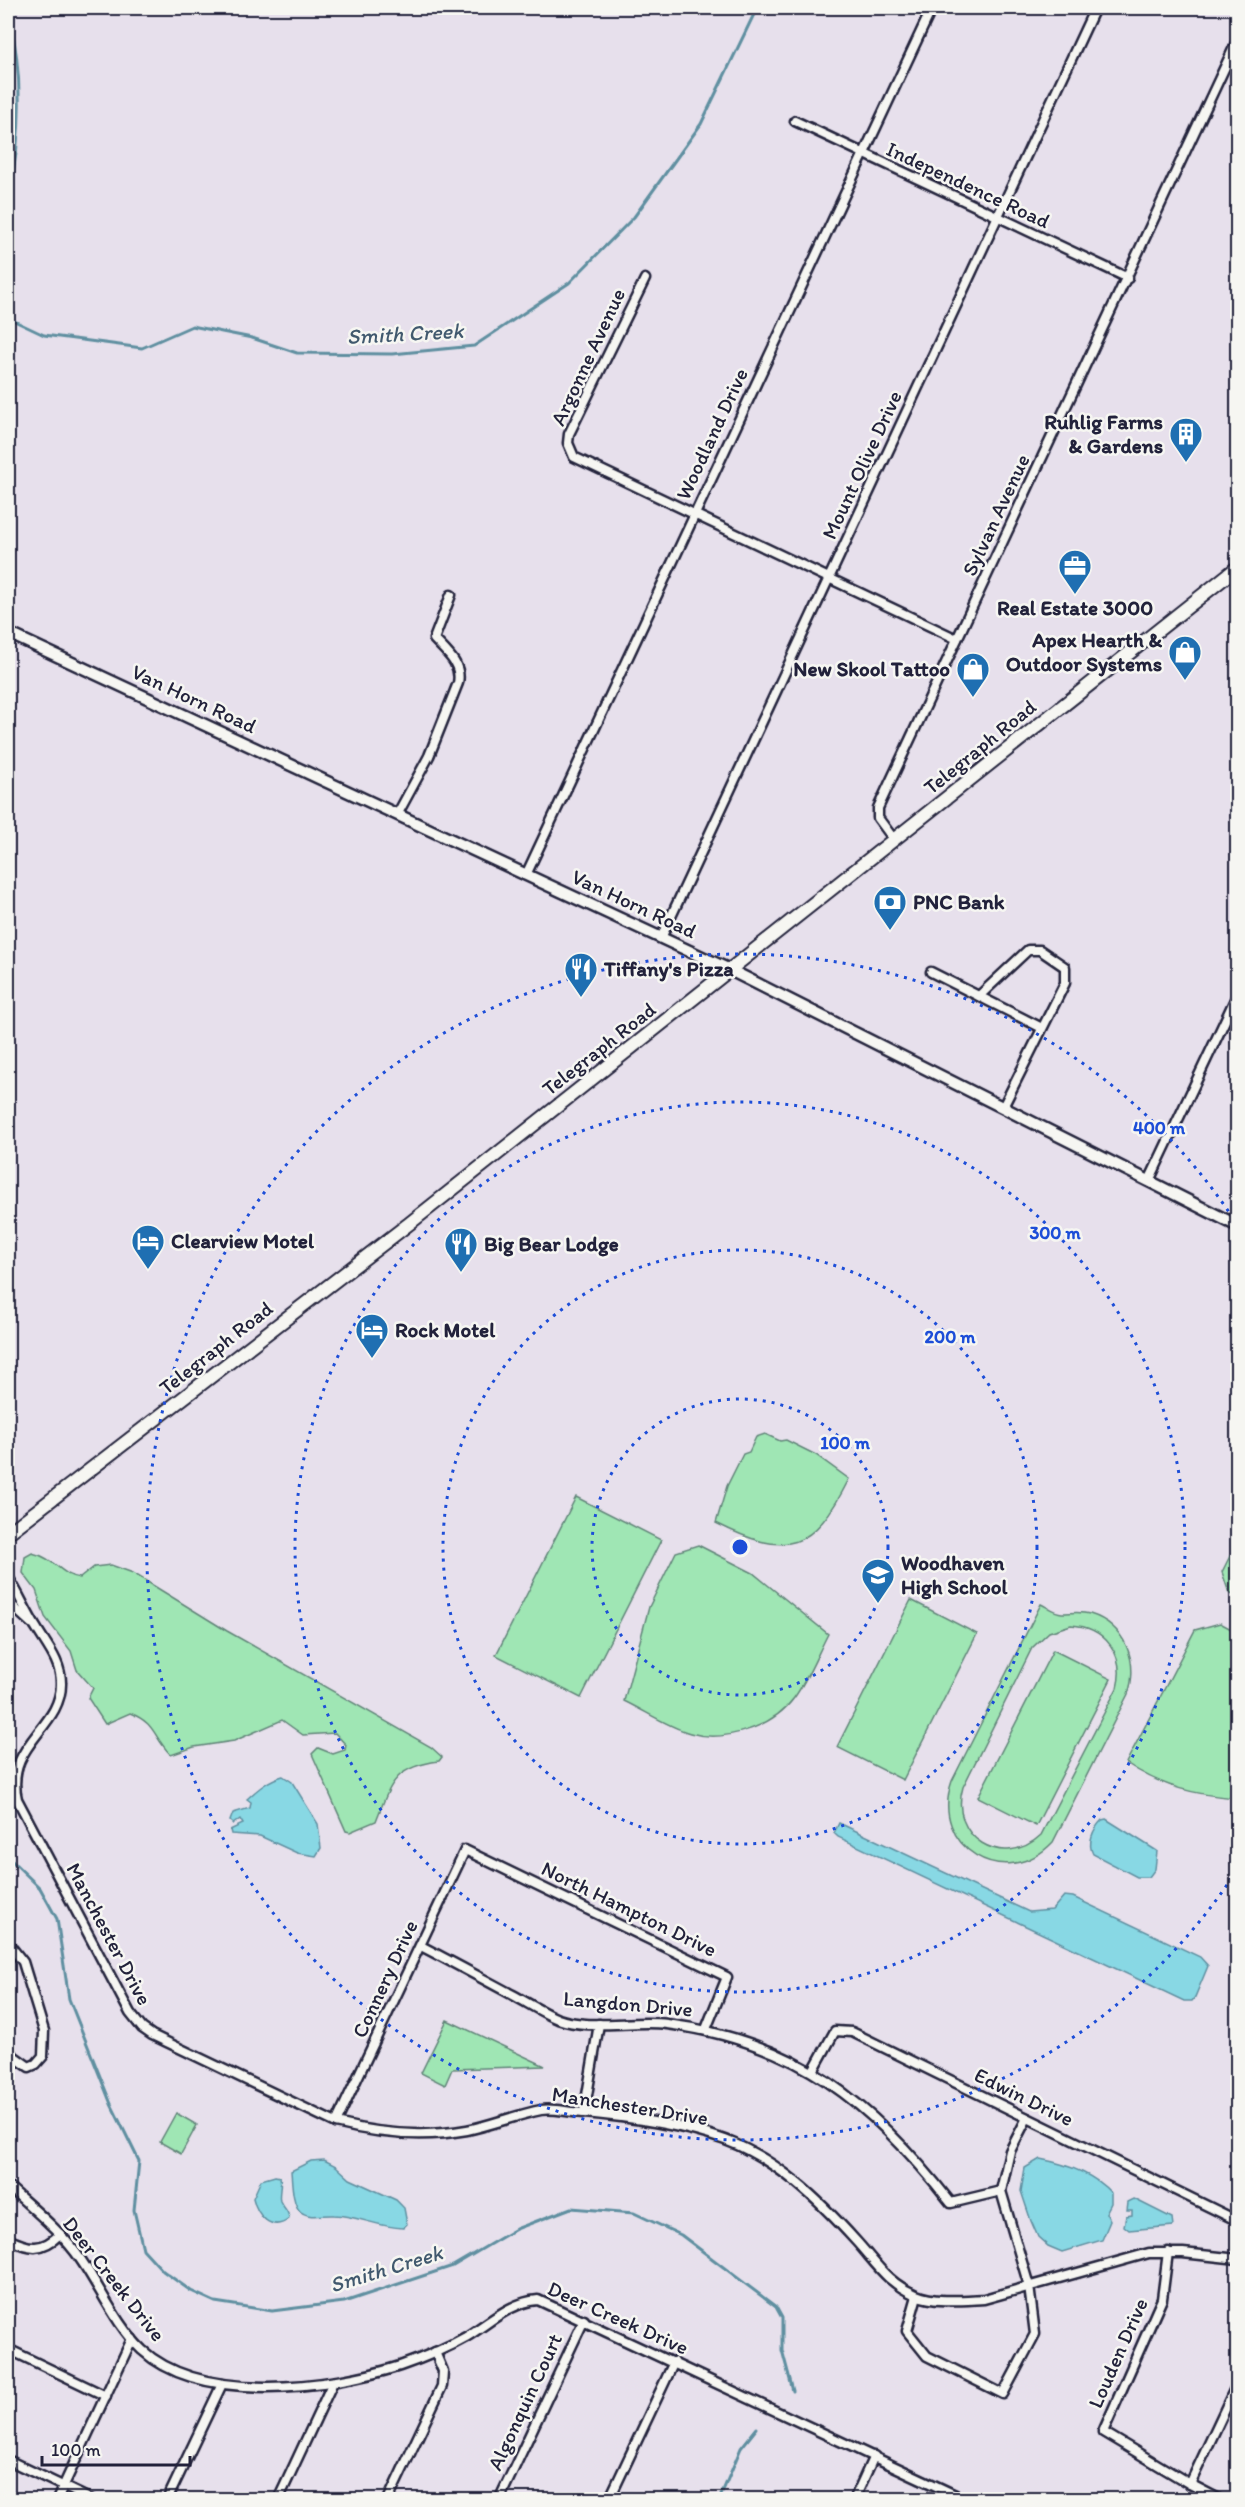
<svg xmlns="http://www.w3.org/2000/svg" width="1245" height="2507" viewBox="0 0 1245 2507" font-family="Itim,sans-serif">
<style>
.green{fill:#9fe6b4;stroke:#608478;stroke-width:1.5;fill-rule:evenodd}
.water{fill:#88d8e4;stroke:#5f8fa0;stroke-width:1.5}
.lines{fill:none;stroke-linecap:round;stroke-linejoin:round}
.stream{stroke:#5f8fa0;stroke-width:3}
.minor-casing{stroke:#22223b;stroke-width:13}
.tertiary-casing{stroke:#22223b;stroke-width:15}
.secondary-casing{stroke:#22223b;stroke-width:15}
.primary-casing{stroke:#22223b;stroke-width:16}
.minor{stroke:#f6f6f2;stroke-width:8}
.tertiary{stroke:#f6f6f2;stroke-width:10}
.secondary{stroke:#f6f6f2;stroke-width:10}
.primary{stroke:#f6f6f2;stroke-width:12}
.ring{fill:none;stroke:#1d4ed8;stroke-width:3;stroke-dasharray:3 6}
.labels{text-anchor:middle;stroke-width:5;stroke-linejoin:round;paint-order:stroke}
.street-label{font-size:21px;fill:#22223b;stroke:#f6f6f2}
.poi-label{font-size:21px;font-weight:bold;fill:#22223b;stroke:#f6f6f2;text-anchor:start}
.water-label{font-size:22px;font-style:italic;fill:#41596e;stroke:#f6f6f2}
.centre{fill:#1d4ed8;stroke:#f6f6f2;stroke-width:3}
.ring-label{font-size:18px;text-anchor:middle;font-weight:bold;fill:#1d4ed8;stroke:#f6f6f2;stroke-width:5;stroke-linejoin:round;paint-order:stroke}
</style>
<rect width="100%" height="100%" fill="#e7e0ec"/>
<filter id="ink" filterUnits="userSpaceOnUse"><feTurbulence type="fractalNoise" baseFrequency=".0167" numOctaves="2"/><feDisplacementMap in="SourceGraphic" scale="12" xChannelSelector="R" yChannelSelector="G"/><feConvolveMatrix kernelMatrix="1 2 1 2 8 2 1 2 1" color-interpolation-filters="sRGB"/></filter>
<g filter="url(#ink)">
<!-- green -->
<g class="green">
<path d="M765,1434L780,1441L786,1440L816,1455L849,1479C813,1551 787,1559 716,1523L727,1486L743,1454L749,1452L756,1437Z"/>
<path d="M576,1497L661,1540L581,1698L496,1655Z"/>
<path d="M1237,1542V1597L1229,1593L1222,1572Z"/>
<path d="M698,1545L753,1573L828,1634C817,1655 808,1679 794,1698C773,1727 724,1743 690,1733C668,1727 645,1711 624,1701L649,1607L676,1552Z"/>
<path d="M32,1553C55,1558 61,1576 80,1578L94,1567L111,1565L133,1573L227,1631L431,1747L442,1757L439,1761C394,1767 391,1783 376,1821L350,1832L346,1831L312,1754L318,1748L333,1754L345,1750L346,1745L335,1733L303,1735L282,1720L234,1741L194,1747L171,1755C152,1736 157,1724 130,1713L105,1724L88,1698L93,1688L77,1670L71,1651L45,1617L36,1590L23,1573L25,1557Z"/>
<path d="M911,1600L977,1634L903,1780L837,1747Z"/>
<path d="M1041,1604C1047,1607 1055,1613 1062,1613C1072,1613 1080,1611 1090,1614C1125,1625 1139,1661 1128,1694L1053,1842C1005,1893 929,1847 952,1781ZM1071,1625C1105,1627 1126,1655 1117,1688L1041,1835C1003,1871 948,1837 963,1787L1032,1648L1049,1632Z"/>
<path d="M1220,1623L1237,1632V1798C1195,1795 1162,1787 1126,1763L1195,1630Z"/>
<path d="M1053,1650L1111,1679L1036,1826L978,1797Z"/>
<path d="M447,2020L545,2066L452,2069L445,2085L421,2073Z"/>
<path d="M176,2113L197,2125L181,2154L160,2142Z"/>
</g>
<!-- water -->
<g class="water">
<path d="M283,1776L292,1782L318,1824L321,1848L316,1856L297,1853L260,1836L231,1834L230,1830L243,1824L240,1819L233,1824L230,1821L233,1813L250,1808L251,1802L247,1799C258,1789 268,1780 283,1776Z"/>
<path d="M1106,1819L1157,1851L1155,1869L1149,1877H1137L1093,1854C1087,1843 1093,1829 1102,1820Z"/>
<path d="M839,1823L1029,1912L1052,1910L1064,1896L1073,1897L1200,1957L1208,1966L1195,1997L1192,2001H1184L838,1837L834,1833Z"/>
<path d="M1040,2159C1066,2164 1093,2173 1111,2193V2203L1106,2213L1110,2221L1102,2240L1062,2252L1048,2246L1038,2237L1031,2221L1021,2191L1025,2168Z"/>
<path d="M324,2160L336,2166L350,2179L396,2200L404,2208L407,2224L403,2228C378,2227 358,2216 334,2215C324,2214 310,2219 301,2212C292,2205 292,2182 291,2171L311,2161Z"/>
<path d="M275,2176L280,2177C282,2185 278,2195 280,2201C283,2208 289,2210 289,2219C271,2233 257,2215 253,2198L261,2180Z"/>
<path d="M1134,2199L1172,2218L1173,2226L1129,2230L1124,2226L1126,2216L1132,2215V2210H1127L1128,2202Z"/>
</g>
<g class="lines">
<!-- stream -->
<g class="stream">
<path d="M8,12C23,69 23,138 8,194"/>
<path d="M8,318L44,335L142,348L192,326L252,338L297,353L392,354L474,346L569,283L634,217L701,124L757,8"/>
<path d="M8,1857L40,1888L57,1919L69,1999L111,2104L139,2161L134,2210L143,2249L163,2271L191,2291L215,2302L272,2311L344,2302L453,2266L516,2229L571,2208L634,2213L681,2235L776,2307L782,2318V2350L793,2391"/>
<path d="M719,2500L741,2448L757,2428"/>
</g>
<defs>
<g id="minor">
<path d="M795,121L1128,278"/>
<path d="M645,279L569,434L568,443L574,457L957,639"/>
<path d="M397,815L429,756L458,683C462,664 447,653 434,639L451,595"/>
<path d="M895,841L878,818V808L1238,39"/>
<path d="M526,875L932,8"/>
<path d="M661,938L1095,8"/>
<path d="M931,972L1042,1028"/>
<path d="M979,996L1028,950H1040L1065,967V983L1003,1107"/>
<path d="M1149,1181L1238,993"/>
<path d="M8,1577C19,1594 26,1612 37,1629C47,1646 61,1662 61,1683C62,1728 4,1744 17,1799L130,2013L142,2028L152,2035L336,2123C379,2134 423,2138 467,2130C492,2125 516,2115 541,2110C551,2108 563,2111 573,2112C622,2116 678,2123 725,2140C777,2159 820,2201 856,2241C877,2264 886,2282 916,2295C935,2303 963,2300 984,2299L1149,2253H1183L1238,2259"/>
<path d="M8,1602L31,1623"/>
<path d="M8,1943L23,1962L44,2031L43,2056L36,2064L29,2067L8,2052"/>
<path d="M421,1946C452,1962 483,1979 513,1995C528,2003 543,2013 558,2019C589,2030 633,2020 667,2024C797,2041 873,2103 951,2203L1001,2191"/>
<path d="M813,2071L835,2031L852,2032L1238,2221"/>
<path d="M584,2113L599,2024"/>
<path d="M336,2123L465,1850L727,1977L706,2029"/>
<path d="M8,2186C33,2209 61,2231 81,2260C101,2289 116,2325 142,2350C201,2404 329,2389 400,2366C423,2358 445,2349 466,2337C489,2323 511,2302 538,2300L966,2500"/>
<path d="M8,2239C29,2249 42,2252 60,2234"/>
<path d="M1168,2252L1162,2299L1103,2432L1190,2484L1221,2500"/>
<path d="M917,2296L907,2331L927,2356L1003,2394L1035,2334L1029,2286L1001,2191L1010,2151L1027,2118"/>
<path d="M8,2349L106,2396"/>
<path d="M8,2460L92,2500"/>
<path d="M1190,2484L1238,2382"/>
<path d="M57,2500L132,2339"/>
<path d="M167,2500L222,2384"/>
<path d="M278,2500L333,2382"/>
<path d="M388,2500L442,2386L443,2371L435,2352"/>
<path d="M499,2500L584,2320"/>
<path d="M609,2500L674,2362"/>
<path d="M854,2500L874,2456"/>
</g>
<path id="tertiary" d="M8,633L730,970"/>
<path id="secondary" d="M730,970L1238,1226"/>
<path id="primary" d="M8,1533L410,1223L1238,567"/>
</defs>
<!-- minor casing -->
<use href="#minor" class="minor-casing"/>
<!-- tertiary casing -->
<use href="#tertiary" class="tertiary-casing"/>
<!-- secondary casing -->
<use href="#secondary" class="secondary-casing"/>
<!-- primary casing -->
<use href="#primary" class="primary-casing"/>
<!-- minor -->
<use href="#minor" class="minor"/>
<!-- tertiary -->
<use href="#tertiary" class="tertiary"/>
<!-- secondary -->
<use href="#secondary" class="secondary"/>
<!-- primary -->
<use href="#primary" class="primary"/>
</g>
</g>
<!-- distance rings -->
<g class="ring">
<circle cx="740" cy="1547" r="148"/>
<circle cx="740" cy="1547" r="297"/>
<circle cx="740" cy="1547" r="445"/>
<path d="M1237 1870A593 593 0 1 1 1237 1224"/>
</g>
<!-- icons -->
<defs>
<symbol id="building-pin" viewBox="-11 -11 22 30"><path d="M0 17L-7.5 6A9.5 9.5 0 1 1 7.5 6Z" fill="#1f6fb2" stroke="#f6f6f2"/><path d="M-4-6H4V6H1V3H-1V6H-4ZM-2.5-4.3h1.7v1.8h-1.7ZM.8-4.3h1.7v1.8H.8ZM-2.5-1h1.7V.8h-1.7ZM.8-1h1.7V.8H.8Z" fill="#fff"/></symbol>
<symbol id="office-pin" viewBox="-11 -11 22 30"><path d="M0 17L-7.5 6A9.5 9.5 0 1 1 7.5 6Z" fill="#1f6fb2" stroke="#f6f6f2"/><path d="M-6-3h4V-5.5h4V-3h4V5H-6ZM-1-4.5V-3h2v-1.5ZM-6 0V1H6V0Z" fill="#fff"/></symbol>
<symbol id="shop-pin" viewBox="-11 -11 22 30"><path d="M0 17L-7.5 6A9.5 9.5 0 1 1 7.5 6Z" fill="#1f6fb2" stroke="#f6f6f2"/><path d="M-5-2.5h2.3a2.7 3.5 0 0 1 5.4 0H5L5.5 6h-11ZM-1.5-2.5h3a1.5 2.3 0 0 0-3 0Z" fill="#fff"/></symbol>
<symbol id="bank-pin" viewBox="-11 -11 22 30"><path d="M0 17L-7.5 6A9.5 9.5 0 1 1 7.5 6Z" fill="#1f6fb2" stroke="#f6f6f2"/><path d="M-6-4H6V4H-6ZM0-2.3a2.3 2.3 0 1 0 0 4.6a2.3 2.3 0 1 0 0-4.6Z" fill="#fff"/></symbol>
<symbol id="restaurant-pin" viewBox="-11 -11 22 30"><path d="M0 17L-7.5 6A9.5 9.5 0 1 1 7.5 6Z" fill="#1f6fb2" stroke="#f6f6f2"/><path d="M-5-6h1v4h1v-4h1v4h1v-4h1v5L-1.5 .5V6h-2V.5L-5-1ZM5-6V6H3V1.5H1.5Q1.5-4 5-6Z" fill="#fff"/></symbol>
<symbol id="hotel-pin" viewBox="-11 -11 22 30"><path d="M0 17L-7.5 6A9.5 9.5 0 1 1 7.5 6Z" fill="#1f6fb2" stroke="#f6f6f2"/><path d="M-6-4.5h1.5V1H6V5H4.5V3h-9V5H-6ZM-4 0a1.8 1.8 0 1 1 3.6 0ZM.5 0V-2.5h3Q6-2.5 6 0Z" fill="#fff"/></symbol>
<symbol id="school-pin" viewBox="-11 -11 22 30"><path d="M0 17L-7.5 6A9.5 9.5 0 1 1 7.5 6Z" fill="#1f6fb2" stroke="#f6f6f2"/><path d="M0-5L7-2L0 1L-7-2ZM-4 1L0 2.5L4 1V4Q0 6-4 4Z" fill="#fff"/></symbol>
</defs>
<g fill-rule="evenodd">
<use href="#building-pin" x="1167" y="415" width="38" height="52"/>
<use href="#office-pin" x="1056" y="547" width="38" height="52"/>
<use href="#shop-pin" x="1166" y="633" width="38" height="52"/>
<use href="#shop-pin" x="954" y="650" width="38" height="52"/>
<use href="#bank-pin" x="871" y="883" width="38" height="52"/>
<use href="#restaurant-pin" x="562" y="950" width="38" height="52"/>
<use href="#hotel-pin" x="129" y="1222" width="38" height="52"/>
<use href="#restaurant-pin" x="442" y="1225" width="38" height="52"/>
<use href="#hotel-pin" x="353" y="1311" width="38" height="52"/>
<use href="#school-pin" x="859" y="1556" width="38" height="52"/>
</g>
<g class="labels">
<!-- street labels -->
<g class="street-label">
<text transform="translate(968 185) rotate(25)" y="7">Independence Road</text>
<text transform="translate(588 357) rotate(-65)" y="7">Argonne Avenue</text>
<text transform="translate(712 434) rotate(-65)" y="7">Woodland Drive</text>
<text transform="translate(862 465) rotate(-65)" y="7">Mount Olive Drive</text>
<text transform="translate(996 515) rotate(-65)" y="7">Sylvan Avenue</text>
<text transform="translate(194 699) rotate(25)" y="7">Van Horn Road</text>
<text transform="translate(980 747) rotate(-39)" y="7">Telegraph Road</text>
<text transform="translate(634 904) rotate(25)" y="7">Van Horn Road</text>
<text transform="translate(599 1049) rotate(-38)" y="7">Telegraph Road</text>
<text transform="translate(216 1348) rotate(-38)" y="7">Telegraph Road</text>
<text transform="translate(629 1909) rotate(26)" y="7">North Hampton Drive</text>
<text transform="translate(109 1934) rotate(62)" y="7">Manchester Drive</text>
<text transform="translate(385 1979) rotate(-65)" y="7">Connery Drive</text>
<text transform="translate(628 2004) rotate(5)" y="7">Langdon Drive</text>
<text transform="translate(1024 2097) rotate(26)" y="7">Edwin Drive</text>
<text transform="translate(630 2106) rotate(9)" y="7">Manchester Drive</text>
<text transform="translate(114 2279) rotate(52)" y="7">Deer Creek Drive</text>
<text transform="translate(618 2318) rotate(24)" y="7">Deer Creek Drive</text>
<text transform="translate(1118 2353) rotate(-66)" y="7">Louden Drive</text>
<text transform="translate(525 2402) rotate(-65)" y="7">Algonquin Court</text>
</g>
<!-- poi labels -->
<g class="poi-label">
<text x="1163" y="429" text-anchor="end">Ruhlig Farms<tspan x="1163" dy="24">&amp; Gardens</tspan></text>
<text x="1075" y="615" text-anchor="middle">Real Estate 3000</text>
<text x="1162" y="647" text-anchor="end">Apex Hearth &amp;<tspan x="1162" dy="24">Outdoor Systems</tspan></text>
<text x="950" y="676" text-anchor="end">New Skool Tattoo</text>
<text x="913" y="909">PNC Bank</text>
<text x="604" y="976">Tiffany's Pizza</text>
<text x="171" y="1248">Clearview Motel</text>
<text x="484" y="1251">Big Bear Lodge</text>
<text x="395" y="1337">Rock Motel</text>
<text x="901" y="1570">Woodhaven<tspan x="901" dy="24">High School</tspan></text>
</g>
<!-- water labels -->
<g class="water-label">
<text transform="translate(405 333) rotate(-3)" y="8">Smith Creek</text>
<text transform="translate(386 2268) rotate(-17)" y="8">Smith Creek</text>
</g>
</g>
<circle cx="740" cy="1547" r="9" class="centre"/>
<g class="ring-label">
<text x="1159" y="1134">400 m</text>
<text x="1055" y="1239">300 m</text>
<text x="950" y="1343">200 m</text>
<text x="845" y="1449">100 m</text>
</g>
<!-- margin -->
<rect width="1245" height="2507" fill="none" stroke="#f6f6f2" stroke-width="30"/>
<rect x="15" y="15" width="1215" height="2477" fill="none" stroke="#22223b" stroke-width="2" filter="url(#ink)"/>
<!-- scale -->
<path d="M42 2456v9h148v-9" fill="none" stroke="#22223b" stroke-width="3"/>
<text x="51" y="2456" font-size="18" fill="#22223b" stroke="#f6f6f2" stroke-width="4.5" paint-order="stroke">100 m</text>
</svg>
